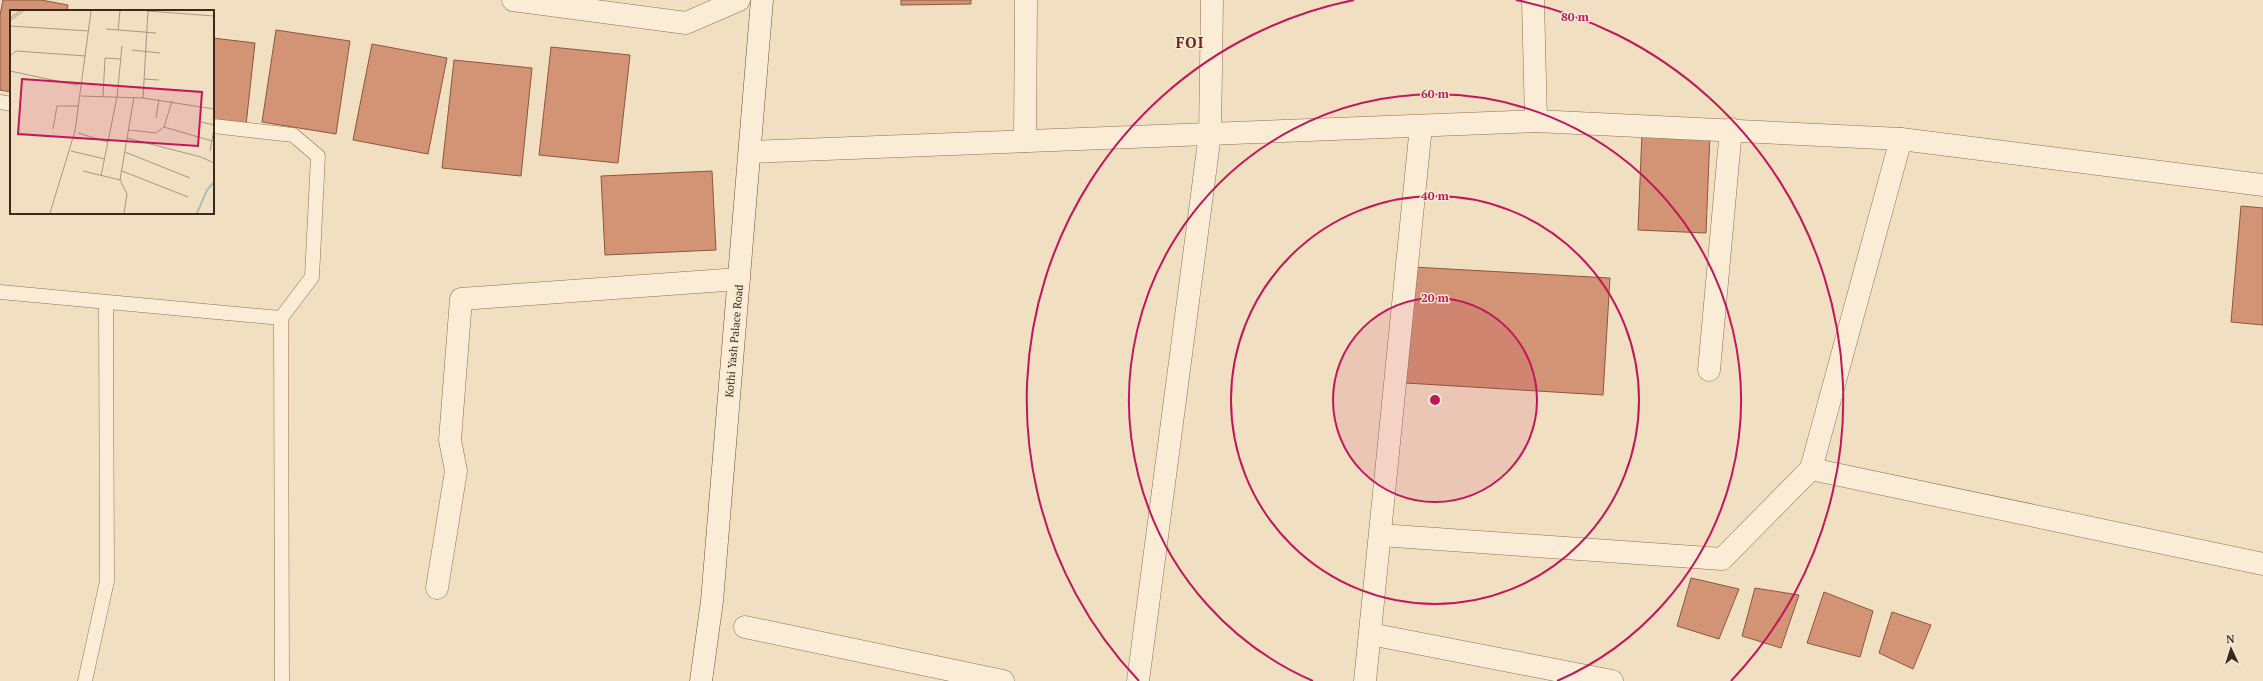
<svg xmlns="http://www.w3.org/2000/svg" width="2263" height="681" viewBox="0 0 2263 681" font-family="'PT Serif',serif">
	<style>
		.building { fill: #d29475; stroke: #8d563c }
		.lines { fill: none; stroke-linecap: round; stroke-linejoin: round }
		.lane-casing { stroke: #8c6f57; stroke-width: 15 }
		.street-casing { stroke: #8c6f57; stroke-width: 23 }
		.secondary-casing { stroke: #6e503b; stroke-width: 23 }
		.lane { stroke: #fbedd5; stroke-width: 14 }
		.street { stroke: #fbedd5; stroke-width: 22 }
		.secondary { stroke: #fbedd5; stroke-width: 22 }
		.ring { fill: none; stroke: #c2185b; stroke-width: 2 }
		.labels { text-anchor: middle; dominant-baseline: central; stroke-width: 3; stroke-linejoin: round; paint-order: stroke }
		.street-label { font-size: 11px; fill: #3b291d; stroke: #f8ead2 }
		.district-label { font-size: 15px; font-weight: bold; letter-spacing: 1px; fill: #6a2419; stroke: #f8ead2 }
		.inset-river { fill: none; stroke: #a4c3b8; stroke-width: 2 }
		.inset-road { fill: none; stroke: #a89680; stroke-width: 1 }
		.view { fill: #c2185b; fill-opacity: 0.15; stroke: #c2185b; stroke-width: 2 }
		.inset-edge { fill: none; stroke: #3b291d; stroke-width: 2 }
		.centre { fill: #c2185b; stroke: #f8ead2; stroke-width: 2 }
		.ring-label { font-size: 12px; text-anchor: middle; font-weight: bold; fill: #c2185b; stroke: #f8ead2; stroke-width: 3; stroke-linejoin: round; paint-order: stroke }
	</style>
	<rect width="100%" height="100%" fill="#f1dfc2"/>
	<g class="building">
		<path d="M3 0H41L68 5 67 11H11V92L0 90V15Z"/>
		<path d="M901 0H971V4L901 5Z"/>
		<path d="M276 30 350 41 336 134 262 122Z"/>
		<path d="M213 38 255 43 246 125 213 121Z"/>
		<path d="M372 44 447 58 428 154 353 140Z"/>
		<path d="M551 47 630 55 618 163 539 155Z"/>
		<path d="M454 60 532 68 521 176 442 168Z"/>
		<path d="M1642 132 1710 134 1706 233 1638 230Z"/>
		<path d="M712 171 716 250 605 255 601 176Z"/>
		<path d="M2241 206 2263 208V325L2231 322Z"/>
		<path d="M1413 267 1610 278 1603 395 1406 383Z"/>
		<path d="M1691 578 1739 589 1719 639 1677 626Z"/>
		<path d="M1755 588 1799 595 1781 648 1742 636Z"/>
		<path d="M1824 592 1873 611 1860 657 1807 643Z"/>
		<path d="M1892 612 1931 625 1913 669 1879 653Z"/>
	</g>
	<g class="lines">
		<defs>
			<g id="lane">
				<path d="M0 102 11 104"/>
				<path d="M213 126 293 135 318 156 312 277 281 318 282 681"/>
				<path d="M0 292 281 318"/>
				<path d="M85 681 107 581 106 302"/>
			</g>
			<g id="street">
				<path d="M513 0 686 23 739 0"/>
				<path d="M1533 0 1536 121"/>
				<path d="M1025 141 1026 0"/>
				<path d="M750 152 1536 121 1901 139 2263 185"/>
				<path d="M1709 370 1731 129"/>
				<path d="M1811 469 2263 564"/>
				<path d="M1380 535 1722 559 1811 469 1901 139"/>
				<path d="M437 588 456 471 450 440 461 299 739 279"/>
				<path d="M745 627 1003 681"/>
				<path d="M1370 634 1612 681"/>
				<path d="M1138 681 1210 134 1212 0"/>
				<path d="M1365 681 1421 126"/>
			</g>
			<path id="secondary" d="M701 681 712 601 762 0"/>
		</defs>
		<use href="#lane" class="lane-casing"/>
		<use href="#street" class="street-casing"/>
		<use href="#secondary" class="secondary-casing"/>
		<use href="#lane" class="lane"/>
		<use href="#street" class="street"/>
		<use href="#secondary" class="secondary"/>
	</g>
	<circle cx="1435" cy="400" r="102" fill="#c2185b" fill-opacity=".12"/>
	<g class="ring">
		<circle cx="1435" cy="400" r="102"/>
		<circle cx="1435" cy="400" r="204"/>
		<path d="M1313 681A306 306 0 1 1 1557 681"/>
		<path d="M1139 681A408 408 0 0 1 1354 0M1516 0A408 408 0 0 1 1731 681"/>
	</g>
	<g class="labels">
		<g class="street-label">
			<text transform="translate(734 341) rotate(-85)">Kothi Yash Palace Road</text>
		</g>
		<g class="district-label">
			<text x="1190" y="42">FOI</text>
		</g>
	</g>
	<g transform="translate(10 10)">
		<rect width="204" height="204" fill="#f1dfc2"/>
		<path class="inset-river" d="M187 203 197 180 204 172"/>
		<path class="inset-road" d="M137 1 204 6M0 8 10 1M0 11 13 1M0 16 79 21M96 19 146 23M108 20 110 1M122 40 150 43M0 46 6 41 76 46M0 61 66 75 72 73M134 69 149 70M71 86 133 88 204 99M93 86 95 48 111 49M133 88 138 1M146 108 149 89M191 112 204 115M154 117 202 131M43 119 47 96H69M119 120 146 123 154 117 162 91M68 123 98 132M117 128 191 147 204 153M61 141 95 149M200 141 204 119M115 142 180 168M73 161 110 170M112 161 178 187M91 166 107 87 112 36M40 203 65 121 81 1M114 203 117 184 110 170 124 87"/>
		<path class="view" d="M12 69 192 82 188 136 8 124Z"/>
		<rect width="204" height="204" class="inset-edge"/>
	</g>
	<circle cx="1435" cy="400" r="6" class="centre"/>
	<g class="ring-label">
		<text x="1575" y="21">80 m</text>
		<text x="1435" y="98">60 m</text>
		<text x="1435" y="200">40 m</text>
		<text x="1435" y="302">20 m</text>
	</g>
	<g transform="translate(2231 649) rotate(356)" stroke="#f8ead2" stroke-width="3" paint-order="stroke">
	<path d="M0-3L7 15L0 10L-7 15Z" fill="#3b291d"/>
	<text y="-6" font-size="11" font-weight="bold" text-anchor="middle" fill="#3b291d">N</text>
	</g>
</svg>
